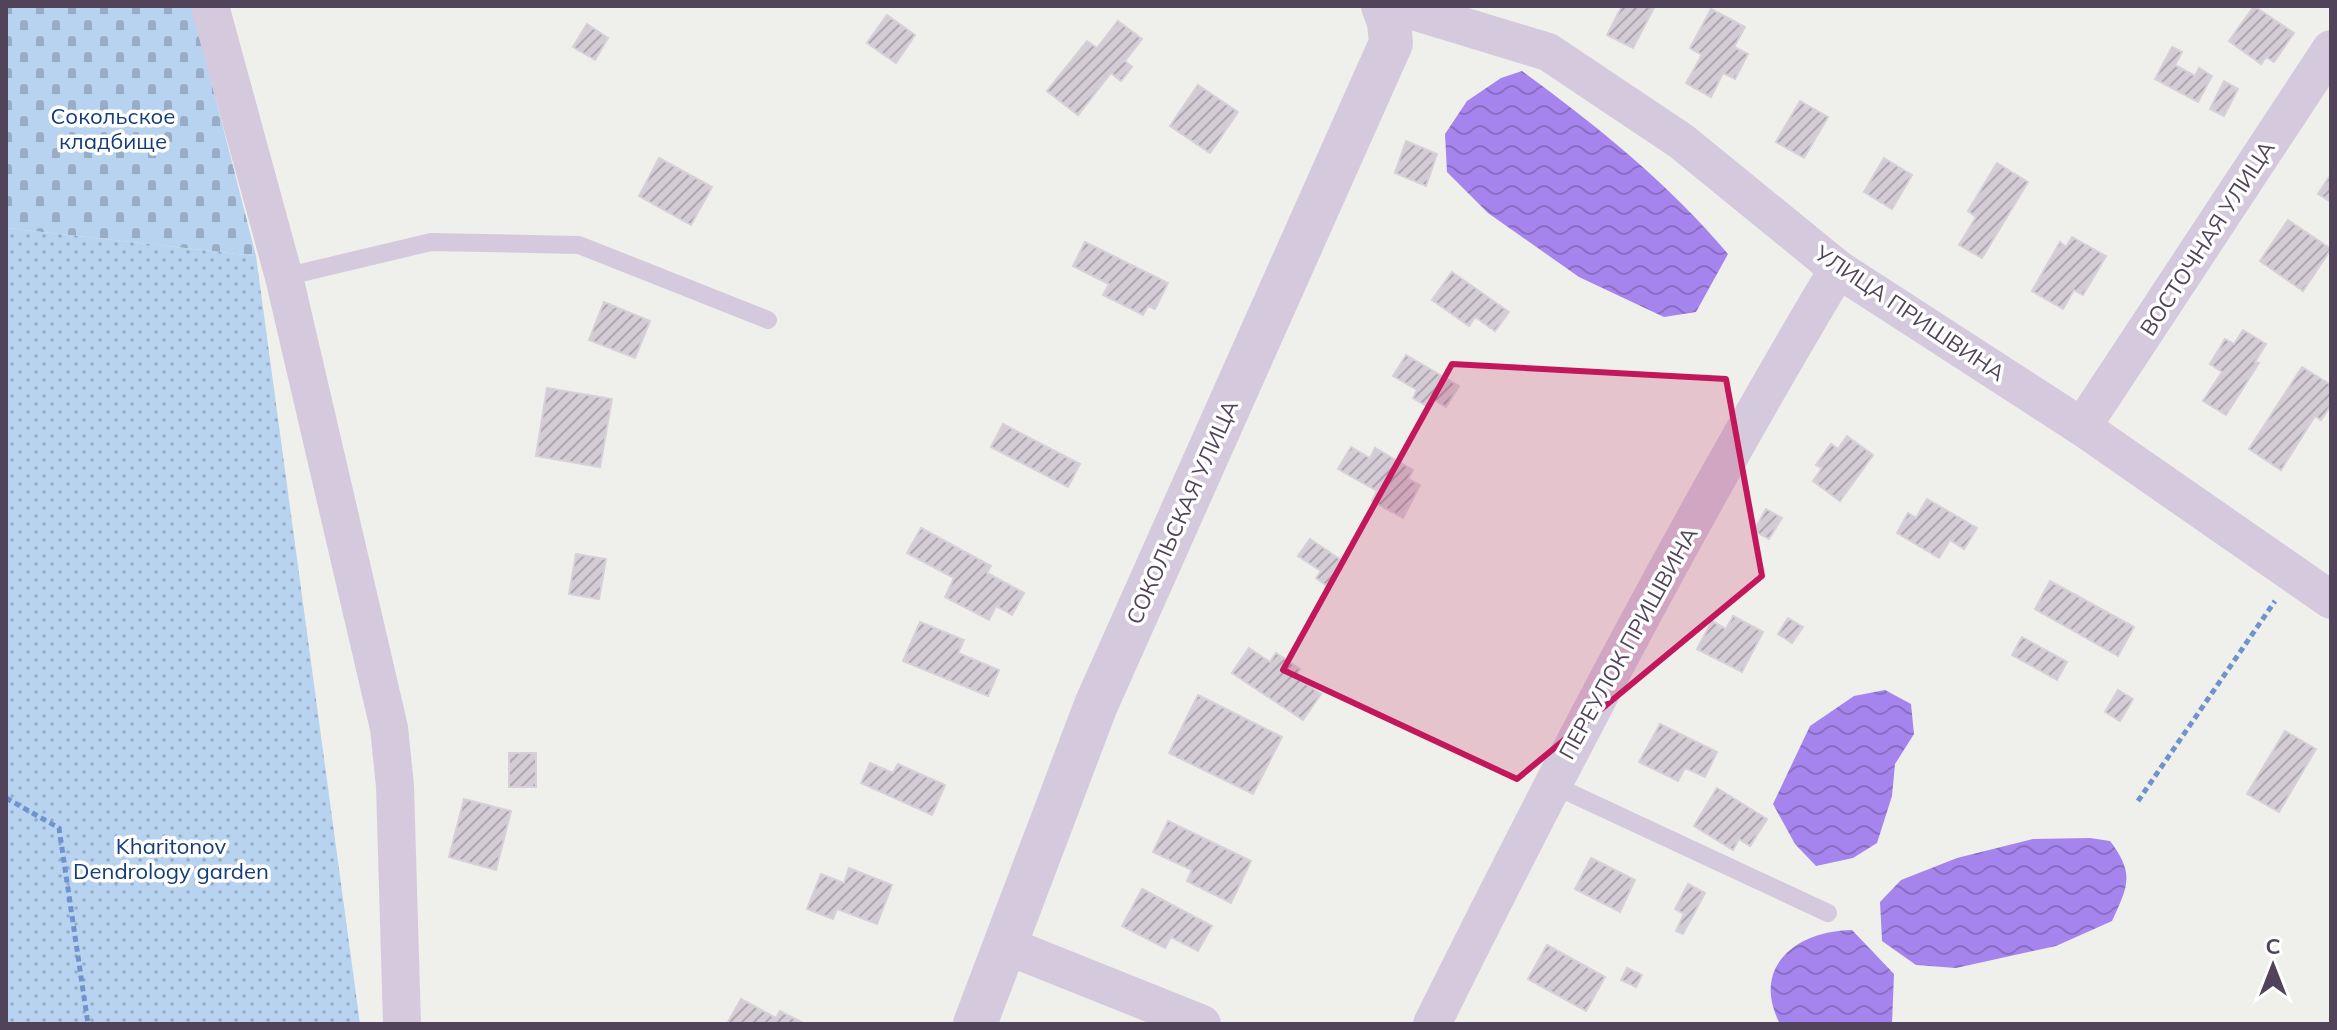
<svg xmlns="http://www.w3.org/2000/svg" width="2337" height="1030" viewBox="0 0 2337 1030" font-family="Mulish,sans-serif">
	<style>
		.cemetery { fill: url(#cemetery-stones) }
		.park { fill: url(#park-dots) }
		.water { fill: url(#water-waves) }
		.building { fill: url(#building-hatch); stroke: #d7d0d8; stroke-width: 2 }
		.lines { fill: none; stroke-linecap: round; stroke-linejoin: round }
		.path { stroke: #7093cd; stroke-width: 5; stroke-dasharray: 6 4; stroke-linecap: butt }
		.service { stroke: #d5cadd; stroke-width: 18 }
		.minor { stroke: #d5cadd; stroke-width: 38 }
		.tertiary { stroke: #d5cadd; stroke-width: 44 }
		.marked { fill: #c2185b; fill-opacity: 0.2; stroke: #c2185b; stroke-width: 6; stroke-linejoin: round }
		.labels { text-anchor: middle; dominant-baseline: central; stroke-width: 7; stroke-linejoin: round; paint-order: stroke }
		.park-label { font-size: 22px; fill: #153c7b; stroke: #fff }
		.street-label { font-size: 22px; fill: #51445a; stroke: #fff }
	</style>
	<defs>
		<pattern id="cemetery-stones" width="16" height="16" patternUnits="userSpaceOnUse" patternTransform="scale(2)"><rect width="16" height="16" fill="#b8d3ef"/><path d="M2 7V4a2 2 0 0 1 4 0v3zM10 15v-3a2 2 0 0 1 4 0v3z" fill="#98adc5"/></pattern>
		<pattern id="park-dots" width="8" height="8" patternUnits="userSpaceOnUse" patternTransform="scale(2)"><rect width="8" height="8" fill="#b8d3ef"/><path d="M2 2h.1M6 6h.1" fill="none" stroke="#98adc5" stroke-width="1.8" stroke-linecap="round"/></pattern>
		<pattern id="water-waves" width="16" height="10" patternUnits="userSpaceOnUse" patternTransform="scale(2)"><rect width="16" height="10" fill="#a684ed"/><path d="M0 5q4-4 8 0t8 0" fill="none" stroke="#8a6ec3"/></pattern>
		<pattern id="building-hatch" width="6" height="6" patternUnits="userSpaceOnUse" patternTransform="scale(2)"><rect width="6" height="6" fill="#d3ccd4"/><path d="M-1 1l2-2M0 6l6-6M5 7l2-2" fill="none" stroke="#aea7af"/></pattern>
	</defs>
	<rect width="100%" height="100%" fill="#efefec"/>
	<path class="cemetery" d="M6 6H192L256 256 6 228Z"/>
	<path class="park" d="M6 228 256 256 360 1024H6Z"/>
	<g class="water">
		<path d="M1522 71C1597 126 1668 183 1728 254L1696 312 1664 317 1579 277 1488 213 1447 172 1445 134 1467 101 1501 78Z"/>
		<path d="M1885 690 1911 704 1914 734 1895 764 1892 796 1877 843 1853 858 1816 866 1795 844 1773 804 1810 726 1854 696Z"/>
		<path d="M2090 838 2110 841C2135 874 2128 886 2112 921L2056 946 1956 968 1916 965 1882 941 1880 902 1901 880 1957 858 2033 839Z"/>
		<path d="M1852 930 1894 974 1892 1024H1780C1750 966 1797 931 1852 930Z"/>
	</g>
	<g class="building">
		<path d="M1622 6H1655L1633 48 1607 35Z"/>
		<path d="M2254 6 2294 33 2274 62 2266 57 2261 64 2229 41Z"/>
		<path d="M1711 9 1745 27 1734 47 1748 54 1735 79 1723 73 1711 97 1686 83 1702 55 1690 48Z"/>
		<path d="M887 15 915 35 896 63 867 43Z"/>
		<path d="M1118 21 1142 39 1125 61 1132 67 1121 81 1111 73 1078 115 1047 91 1087 41 1097 48Z"/>
		<path d="M587 24 608 38 595 60 573 47Z"/>
		<path d="M2172 47 2182 52 2175 65 2195 76 2199 68 2212 76 2198 102 2155 79Z"/>
		<path d="M2224 81 2238 89 2224 116 2210 109Z"/>
		<path d="M1198 85 1238 112 1210 153 1170 126Z"/>
		<path d="M1800 101 1828 117 1804 158 1776 142Z"/>
		<path d="M1406 141 1437 154 1426 186 1395 173Z"/>
		<path d="M659 158 712 187 691 225 639 196Z"/>
		<path d="M1884 158 1912 175 1892 209 1864 192Z"/>
		<path d="M1997 163 2028 182 1982 258 1959 245 1976 217 1968 211Z"/>
		<path d="M2331 174V202L2318 194Z"/>
		<path d="M2288 220 2331 249 2303 291 2260 261Z"/>
		<path d="M2072 237 2106 256 2083 295 2074 290 2063 309 2032 291 2060 242 2066 247Z"/>
		<path d="M1085 242 1168 283 1155 309 1148 306 1143 315 1103 295 1109 284 1073 266Z"/>
		<path d="M1452 272 1509 312 1495 331 1475 317 1469 326 1432 300Z"/>
		<path d="M604 302 650 321 635 358 589 340Z"/>
		<path d="M2243 330 2266 344 2255 362 2259 363 2226 415 2203 401 2222 372 2210 364 2225 339 2234 344Z"/>
		<path d="M1406 355 1459 386 1446 407 1433 399 1428 407 1413 398 1417 390 1393 376Z"/>
		<path d="M2302 367 2331 385V405L2321 420 2315 416 2281 470 2249 449Z"/>
		<path d="M547 388 612 399 600 467 536 456Z"/>
		<path d="M1003 424 1080 464 1068 487 991 447Z"/>
		<path d="M1847 436 1873 455 1840 501 1813 481 1822 468 1816 465 1831 444 1838 449Z"/>
		<path d="M1351 447 1370 458 1375 448 1413 470 1408 479 1420 485 1403 518 1372 501 1377 491 1338 469Z"/>
		<path d="M1927 499 1977 528 1964 549 1950 540 1939 558 1897 533 1908 513 1916 518Z"/>
		<path d="M1766 509 1782 518 1769 539 1754 531Z"/>
		<path d="M921 528 991 566 987 573 1024 593 1012 615 996 606 989 620 945 597 954 578 907 553Z"/>
		<path d="M1310 539 1344 562 1327 586 1316 578 1321 571 1298 556Z"/>
		<path d="M576 554 606 559 599 599 569 594Z"/>
		<path d="M2050 581 2134 627 2118 656 2035 609Z"/>
		<path d="M1733 616 1763 632 1742 672 1697 649 1712 621 1726 629Z"/>
		<path d="M1788 618 1803 627 1792 643 1778 634Z"/>
		<path d="M920 622 964 640 958 653 999 670 988 696 903 661Z"/>
		<path d="M2022 637 2067 662 2057 680 2012 655Z"/>
		<path d="M1249 648 1270 662 1276 653 1300 669 1295 677 1321 694 1303 720 1232 673Z"/>
		<path d="M2118 690 2133 699 2120 721 2105 712Z"/>
		<path d="M1198 695 1282 737 1253 794 1169 753Z"/>
		<path d="M1660 724 1717 752 1705 777 1685 768 1678 781 1639 762Z"/>
		<path d="M2285 731 2316 749 2279 812 2247 794Z"/>
		<rect x="509" y="753" width="27" height="34"/>
		<path d="M870 763 893 773 898 764 945 785 932 815 861 783Z"/>
		<path d="M1717 788 1767 819 1750 846 1739 839 1733 850 1694 826Z"/>
		<path d="M464 799 511 811 496 870 449 857Z"/>
		<path d="M1168 821 1251 861 1231 903 1187 881 1192 870 1153 852Z"/>
		<path d="M1591 858 1635 880 1620 912 1575 889Z"/>
		<path d="M849 868 892 885 877 924 837 909 833 919 807 909 821 874 844 883Z"/>
		<path d="M1688 884 1705 893 1683 934 1676 931 1684 914 1675 909Z"/>
		<path d="M1142 889 1212 926 1198 951 1171 937 1165 948 1122 926Z"/>
		<path d="M1547 945 1605 977 1586 1011 1528 979Z"/>
		<path d="M1627 968 1642 975 1636 987 1621 980Z"/>
		<path d="M741 999 776 1018 780 1011 805 1024H727Z"/>
	</g>
	<g class="lines">
		<g class="path">
			<path d="M6 798 59 828 88 1024"/>
			<path d="M2138 801 2275 601"/>
		</g>
		<g class="service">
			<path d="M284 277 431 242 579 245 768 320"/>
			<path d="M1551 784 1828 913"/>
		</g>
		<g class="minor">
			<path d="M210 6 284 277 389 728 395 786 402 1024"/>
			<path d="M1397 6 1548 52 1681 141 1838 269 2082 427 2331 600"/>
			<path d="M2082 427 2331 49"/>
			<path d="M1005 945 1202 1024"/>
			<path d="M1432 1024C1559 768 1691 515 1838 269"/>
		</g>
		<path class="tertiary" d="M975 1024 1096 705 1391 43 1389 22 1383 6"/>
	</g>
	<path class="marked" d="M1452 364 1726 379 1762 576 1517 779 1283 670Z"/>
	<g class="labels">
		<g class="park-label">
			<text x="113" y="116">Сокольское<tspan x="113" dy="25">кладбище</tspan></text>
			<text x="171" y="846">Kharitonov<tspan x="171" dy="25">Dendrology garden</tspan></text>
		</g>
		<g class="street-label">
			<text transform="translate(2207 238) rotate(-57)">ВОСТОЧНАЯ УЛИЦА</text>
			<text transform="translate(1910 313) rotate(34)">УЛИЦА ПРИШВИНА</text>
			<text transform="translate(1182 512) rotate(-66)">СОКОЛЬСКАЯ УЛИЦА</text>
			<text transform="translate(1628 643) rotate(-61)">ПЕРЕУЛОК ПРИШВИНА</text>
		</g>
	</g>
	<rect width="2337" height="1030" fill="none" stroke="#51445a" stroke-width="16"/>
	<g transform="translate(2273 966)" stroke="#ffffff" stroke-width="6" paint-order="stroke">
	<path d="M0-6L14 30L0 20L-14 30Z" fill="#51445a"/>
	<text y="-12" font-size="22" font-weight="bold" text-anchor="middle" fill="#51445a">С</text>
	</g>
</svg>
